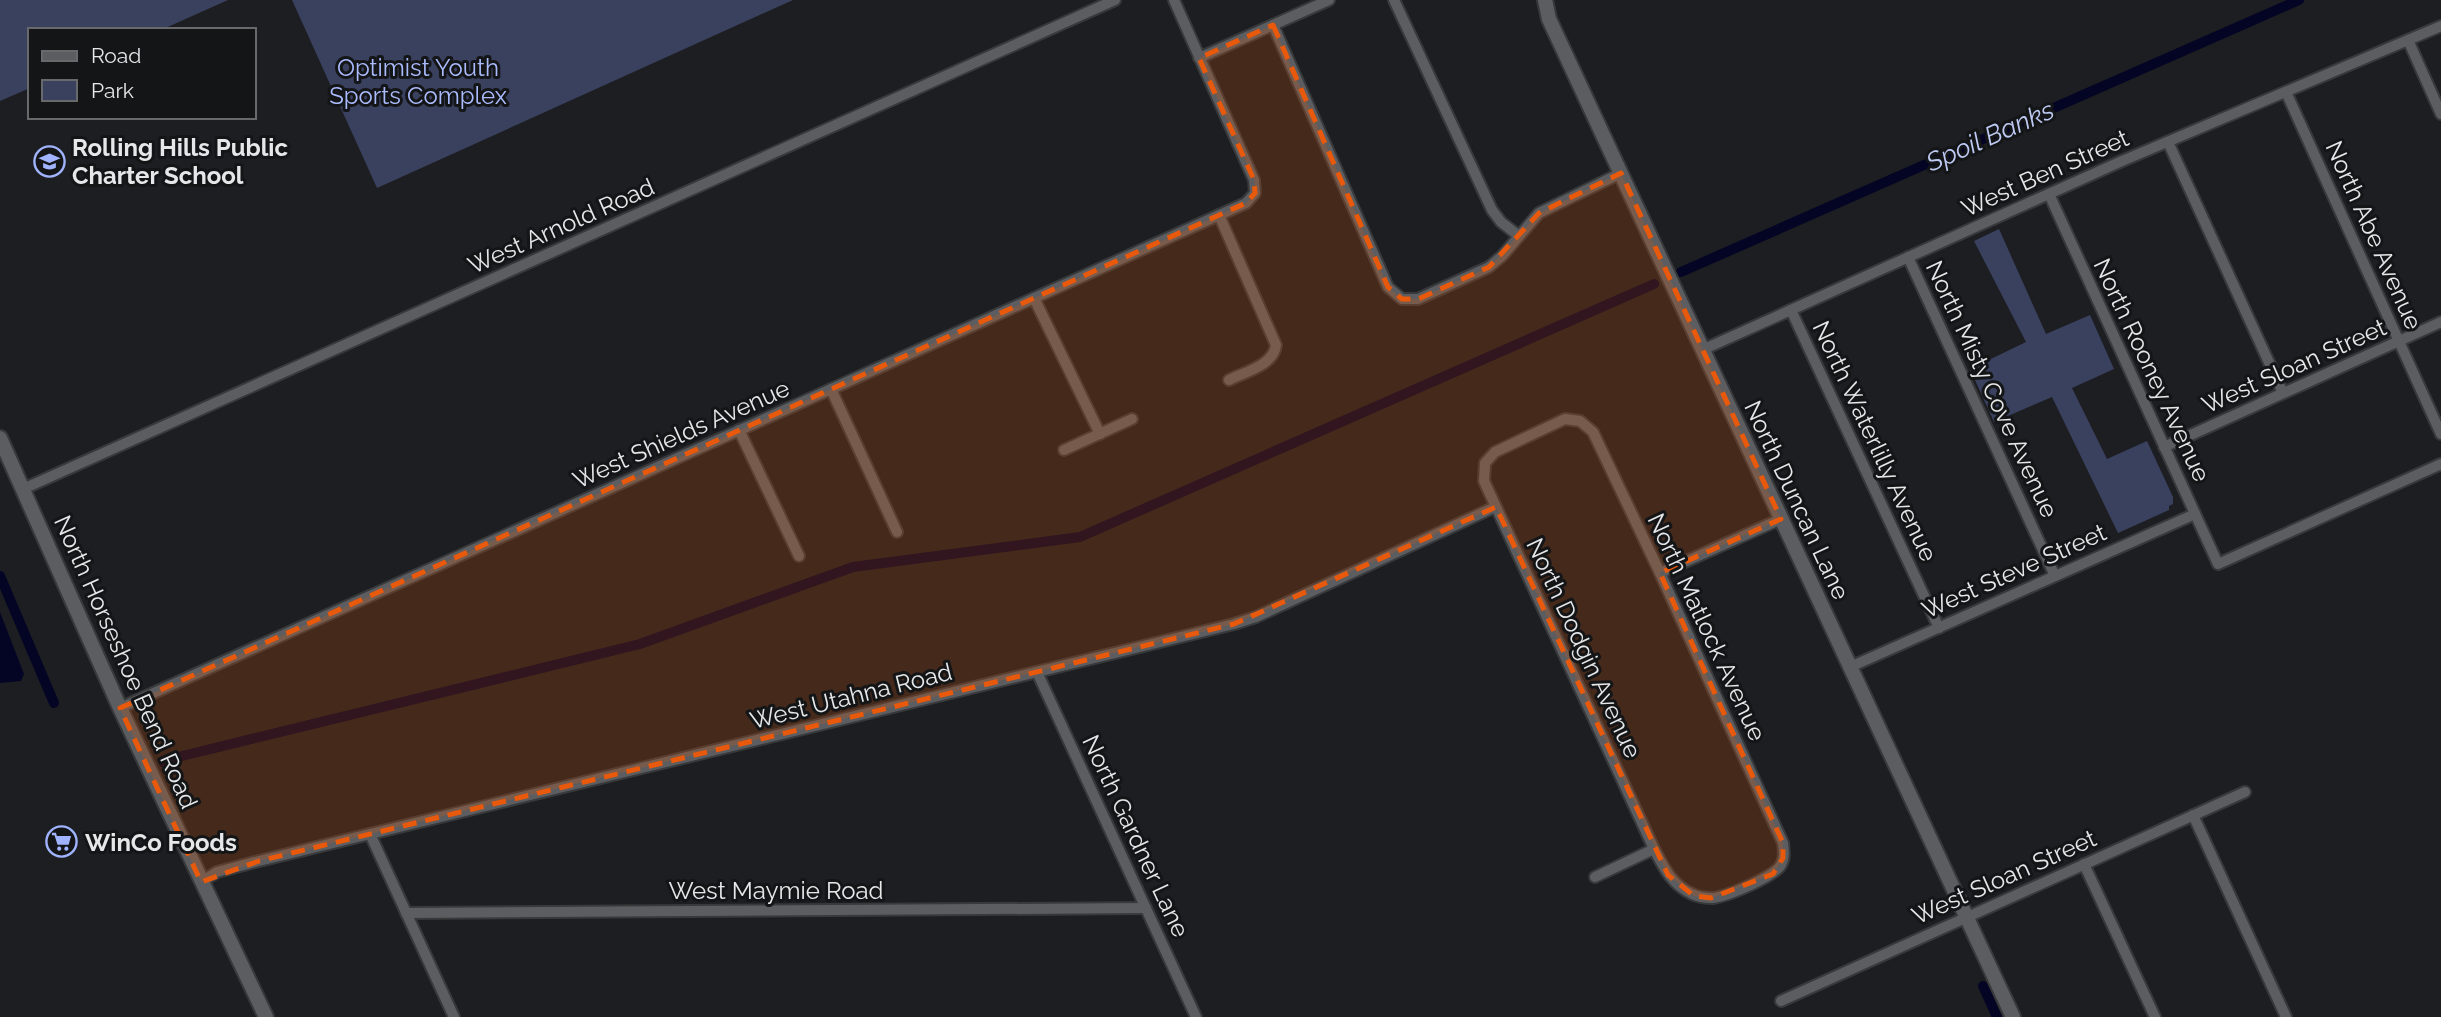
<svg xmlns="http://www.w3.org/2000/svg" width="2441" height="1017" viewBox="0 0 2441 1017" font-family="Raleway,sans-serif">
	<style>
		.green { fill: #3a415f }
		.water { fill: #040525 }
		.lines { fill: none; stroke-linecap: round; stroke-linejoin: round }
		.canal { stroke: #040525; stroke-width: 10 }
		.minor-casing { stroke: #38393b; stroke-width: 14 }
		.tertiary-casing { stroke: #38393b; stroke-width: 18 }
		.minor { stroke: #5c5d60; stroke-width: 10 }
		.tertiary { stroke: #5c5d60; stroke-width: 14 }
		.marked { fill: #e8590c; fill-opacity: 0.2; stroke: #e8590c; stroke-width: 5; stroke-dasharray: 14 9; stroke-linejoin: round }
		.labels { text-anchor: middle; dominant-baseline: central; stroke-width: 6; stroke-linejoin: round; paint-order: stroke }
		.park-label { font-size: 24px; fill: #aabbfe; stroke: #141517 }
		.poi-label { font-size: 24px; font-weight: bold; fill: #e6e7e9; stroke: #141517; text-anchor: start }
		.street-label { font-size: 24px; fill: #e6e7e9; stroke: #141517 }
		.water-label { font-size: 26px; font-style: italic; fill: #becaf3; stroke: #141517 }
	</style>
	<rect width="100%" height="100%" fill="#1d1e21"/>
	<g class="green">
		<path d="M0 0H228L161 30H30V88L0 101Z"/>
		<path d="M292 0H793L377 188Z"/>
		<path d="M1999 229 2046 334 2090 315 2114 369 2072 388 2107 459 2147 441 2173 497V504L2169 506V510L2118 533 2052 397 1994 422 1970 369 2026 342 1974 241Z"/>
	</g>
	<path class="water" d="M0 612 24 674 21 681 0 683Z"/>
	<g class="lines">
		<g class="canal">
			<path d="M1681 272 2299 0"/>
			<path d="M0 576 54 703"/>
			<path d="M164 763 174 758 640 644 853 567 1080 537 1654 284"/>
			<path d="M1983 986 1997 1017"/>
		</g>
		<defs>
			<g id="minor">
				<path d="M1394 0 1492 210 1501 222 1519 236"/>
				<path d="M1273 25 1388 287 1402 299H1418L1489 267 1502 256 1539 213 1621 173"/>
				<path d="M2408 40 2441 114"/>
				<path d="M1199 58 1329 0"/>
				<path d="M2286 92 2441 434"/>
				<path d="M2168 142 2283 393"/>
				<path d="M2049 194 2218 564 2441 464"/>
				<path d="M1219 215 1276 345C1274 365 1245 372 1229 380"/>
				<path d="M1908 257 2055 576"/>
				<path d="M1034 298 1100 434"/>
				<path d="M1791 310 1939 628"/>
				<path d="M1702 350 2122 161 2441 26"/>
				<path d="M831 389 897 532"/>
				<path d="M1565 419 1580 421 1593 432 1660 573 1783 843C1784 851 1785 858 1781 865 1774 877 1728 896 1713 898 1707 898 1698 897 1692 894 1672 885 1664 868 1654 849L1484 481 1485 463 1495 452Z"/>
				<path d="M739 430 799 556"/>
				<path d="M2164 447 2441 322"/>
				<path d="M1064 450 1132 419"/>
				<path d="M23 489 1115 0"/>
				<path d="M1660 573 1781 519"/>
				<path d="M1850 667 2195 514"/>
				<path d="M1037 672 1196 1017"/>
				<path d="M120 708 1246 203 1255 193 1254 180 1174 0"/>
				<path d="M2193 815 2286 1017"/>
				<path d="M370 834 454 1017"/>
				<path d="M2084 864 2155 1017"/>
				<path d="M1595 877 1654 849"/>
				<path d="M201 882 217 872 259 861 1234 624 1256 617 1495 507"/>
				<path d="M406 913 1146 908"/>
				<path d="M1781 1001 2245 792"/>
			</g>
			<g id="tertiary">
				<path d="M1545 0 1549 19 2013 1017"/>
				<path d="M0 438 120 708 266 1017"/>
			</g>
		</defs>
		<use href="#minor" class="minor-casing"/>
		<use href="#tertiary" class="tertiary-casing"/>
		<use href="#minor" class="minor"/>
		<use href="#tertiary" class="tertiary"/>
	</g>
	<path class="marked" d="M1273 25 1388 287 1402 299H1418L1489 267 1539 213 1621 173 1781 519 1660 573 1783 843V858L1773 874 1711 898 1694 896 1668 875 1496 507 1234 624 259 861 201 882 120 708 1246 203 1255 193 1254 180 1199 58Z"/>
	<defs>
		<symbol id="school-ring" viewBox="-11 -11 22 22"><circle r="9.5" fill="#141517" stroke="#a0b3fd" stroke-width="1.5"/><path d="M0-5L7-2L0 1L-7-2ZM-4 1L0 2.5L4 1V4Q0 6-4 4Z" fill="#a0b3fd"/></symbol>
		<symbol id="supermarket-ring" viewBox="-11 -11 22 22"><circle r="9.5" fill="#141517" stroke="#a0b3fd" stroke-width="1.5"/><path d="M-6-5.5h2.5l.6 2H6L4.5 2H-2.5L-4.4-4H-6ZM-1.5 3.2a1.3 1.3 0 1 0 .1 0ZM3 3.2a1.3 1.3 0 1 0 .1 0Z" fill="#a0b3fd"/></symbol>
	</defs>
	<g fill-rule="evenodd">
		<use href="#school-ring" x="32" y="144" width="35" height="35"/>
		<use href="#supermarket-ring" x="44" y="824" width="35" height="35"/>
	</g>
	<g class="labels">
		<g class="park-label">
			<text x="418" y="67">Optimist Youth<tspan x="418" dy="28">Sports Complex</tspan></text>
		</g>
		<g class="poi-label">
			<text x="72" y="147">Rolling Hills Public<tspan x="72" dy="28">Charter School</tspan></text>
			<text x="85" y="842">WinCo Foods</text>
		</g>
		<g class="street-label">
			<text transform="translate(2045 173) rotate(-24)">West Ben Street</text>
			<text transform="translate(561 226) rotate(-24)">West Arnold Road</text>
			<text transform="translate(2374 235) rotate(66)">North Abe Avenue</text>
			<text transform="translate(2294 366) rotate(-24)">West Sloan Street</text>
			<text transform="translate(2152 370) rotate(65)">North Rooney Avenue</text>
			<text transform="translate(1992 389) rotate(65)">North Misty Cove Avenue</text>
			<text transform="translate(681 434) rotate(-24)">West Shields Avenue</text>
			<text transform="translate(1875 441) rotate(65)">North Waterlilly Avenue</text>
			<text transform="translate(1797 500) rotate(65)">North Duncan Lane</text>
			<text transform="translate(2014 571) rotate(-24)">West Steve Street</text>
			<text transform="translate(1707 627) rotate(65)">North Matlock Avenue</text>
			<text transform="translate(1584 648) rotate(65)">North Dodgin Avenue</text>
			<text transform="translate(126 662) rotate(66)">North Horseshoe Bend Road</text>
			<text transform="translate(851 696) rotate(-14)">West Utahna Road</text>
			<text transform="translate(1136 836) rotate(65)">North Gardner Lane</text>
			<text transform="translate(2004 877) rotate(-24)">West Sloan Street</text>
			<text x="776" y="890">West Maymie Road</text>
		</g>
		<g class="water-label">
			<text transform="translate(1990 136) rotate(-24)">Spoil Banks</text>
		</g>
	</g>
	<rect x="28" y="28" width="228" height="91" fill="#141517" stroke="#68696b" stroke-width="2"/>
	<rect x="42" y="51" width="35" height="10" fill="#5c5d60" stroke="#68696b" stroke-width="2"/>
	<text x="91" y="63" font-size="21" fill="#e6e7e9">Road</text>
	<rect x="42" y="80" width="35" height="21" fill="#3a415f" stroke="#68696b" stroke-width="2"/>
	<text x="91" y="98" font-size="21" fill="#e6e7e9">Park</text>
</svg>
